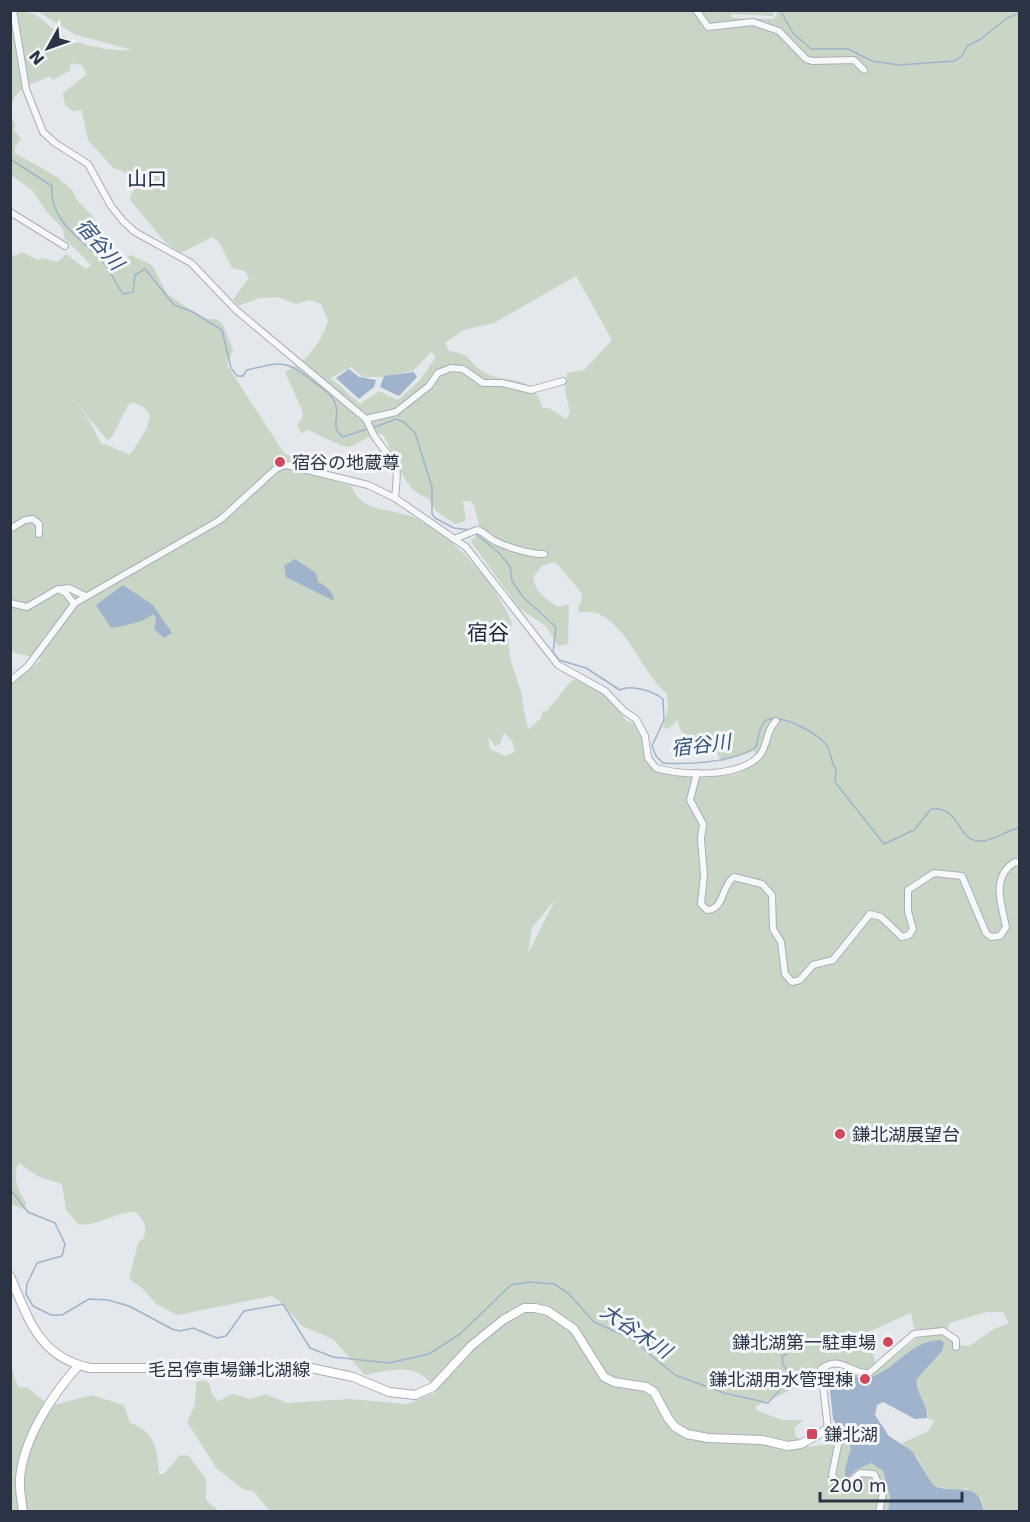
<svg xmlns="http://www.w3.org/2000/svg" width="1030" height="1522" viewBox="0 0 1030 1522" font-family="'DejaVu Sans','Noto Sans JP',sans-serif">
	<style>
		.green { fill: #c9d6c5; fill-rule: evenodd }
		.water { fill: #9fb4cc }
		.lines { fill: none; stroke-linecap: round; stroke-linejoin: round }
		.stream { stroke: #9fb4cc; stroke-width: 1.5 }
		.street-casing { stroke: #a9aeb7; stroke-width: 8 }
		.secondary-casing { stroke: #a9aeb7; stroke-width: 10 }
		.street { stroke: #f7f8fa; stroke-width: 6 }
		.secondary { stroke: #fff; stroke-width: 8 }
		.poi-dot { fill: #d1495b; stroke: #f4f6f9; stroke-width: 2 }
		.labels { text-anchor: middle; dominant-baseline: central; stroke-width: 6; stroke-linejoin: round; paint-order: stroke }
		.poi-label { font-size: 18px; fill: #2b3445; stroke: #f4f6f9; text-anchor: start }
		.street-label { font-size: 18px; fill: #2b3445; stroke: #f4f6f9 }
		.neighbourhood-label { font-size: 20px; fill: #1d2536; stroke: #f4f6f9 }
		.water-label { font-size: 20px; font-style: italic; fill: #34527a; stroke: #f4f6f9 }
		.quarter-label { font-size: 21px; fill: #1d2536; stroke: #f4f6f9 }
	</style>
	<rect width="100%" height="100%" fill="#e4e7ec"/>
	<g class="green">
		<path d="M778 10 1019 11V1511H984L982 1500 966 1488 954 1491 933 1485 918 1459 902 1443 927 1432 935 1421 927 1418 928 1413 918 1390 917 1379 933 1361 941 1340H936L910 1352 875 1377 867 1371 845 1364 827 1367 817 1378 756 1406V1410L782 1420H804L795 1427V1435L809 1447 848 1440 851 1448 845 1469 849 1478 856 1470 871 1463 883 1471 890 1497 888 1511H270L253 1491 243 1489 216 1468 187 1422 195 1405 196 1382 204 1380 209 1383 212 1394 218 1401 233 1394 250 1399 265 1394 287 1403 350 1399 407 1404 437 1392C419 1361 395 1369 365 1375L333 1339 302 1326 282 1303 272 1296 177 1315 156 1304 141 1287 129 1279 138 1243 144 1238C147 1225 144 1221 136 1212 115 1211 98 1227 78 1224L66 1210 62 1184 39 1177 19 1163C11 1175 19 1192 26 1203L23 1209 11 1204V685L42 659 11 652V253L15 256 22 252 38 260 42 258 58 262 66 254 86 269 91 265 64 238 63 229 47 212 32 190 11 175V118L15 123 14 130 21 139 15 147V153L57 177 73 191 76 199 93 217 98 228 93 241 105 247 109 261 121 262 131 255 152 265 168 295 203 318 218 320 223 325 233 350 227 365 284 453 305 465 316 476 351 486C354 490 355 494 358 497 370 512 397 510 413 517 452 534 498 585 512 624 503 650 514 668 521 692 524 705 523 716 529 729L541 718 543 711H547L571 681 576 680 602 692 627 721 637 725 642 734 646 761 658 772 703 778 737 774 761 759 754 751 721 762 716 749 711 745 699 746 681 731 677 720 668 729 663 727 668 708 667 694C640 670 632 633 601 615 594 610 585 614 578 611 578 605 582 601 582 597 583 590 563 574 559 565L553 562 542 566 533 577C536 594 545 598 558 607L569 604 568 644 558 646 546 626 520 609 471 542 480 530 474 505 470 501H463L466 521 455 524 436 511 428 498C403 492 395 454 383 435L377 433 350 447 340 445 308 430 302 433 297 426 303 416 302 410 285 372C308 360 320 345 328 321L321 304 310 300 296 304 278 297 260 298 238 306 233 299 249 278 245 271 232 268 219 242 212 237 181 253 165 242 130 200 132 192 139 186 123 171 113 168 88 140 82 110 73 111 65 105 63 93 86 75 83 66 74 63 70 65 71 70 53 80 49 76C33 85 13 87 11 109V11C40 11 37 18 60 34 77 45 113 52 133 50L76 35 37 11H774L773 16 730 14 733 18 774 19ZM576 276 612 340 584 370 567 373 565 390 570 413 566 419 549 408H543C528 369 510 387 484 372 466 361 475 355 449 351L445 343 464 330 494 323ZM431 352 436 357 420 380 398 400 379 391 360 404 331 378 351 367 363 377H381L413 371ZM69 393 107 440 112 437 128 405 133 402 145 408 150 415 147 428 130 455 105 444 102 445 88 418ZM504 733 512 741 515 752 505 756 490 749 488 737 495 746 500 744ZM553 902H554L528 953 532 928ZM987 1312H1003L1009 1323 994 1329 969 1346 955 1345 947 1336 949 1323ZM911 1313 916 1339 877 1371 868 1332Z"/>
		<path d="M10 1364 18 1387 28 1388 50 1406 91 1395 124 1405 130 1423C155 1430 158 1452 159 1474H164L180 1455 189 1456 206 1479V1500L219 1511H11Z"/>
	</g>
	<g class="water">
		<path d="M349 369 359 377 376 380 374 387 359 399 336 378Z"/>
		<path d="M414 372 417 377 399 396 380 387 384 376Z"/>
		<path d="M295 559 316 573 318 582C324 584 334 592 334 601L286 577 284 566Z"/>
		<path d="M123 585 153 605 172 633 164 638 154 629 156 618 153 614C145 622 124 626 111 628L96 605Z"/>
		<path d="M941 1340 944 1343 942 1351 917 1379C915 1394 929 1404 927 1418L915 1419 883 1402 877 1405 875 1415 889 1436 912 1451 933 1485C956 1497 977 1477 984 1511H888L890 1497 883 1471 871 1463 856 1470 848 1478 845 1476V1469L851 1448 833 1419 828 1372 848 1369 860 1379C891 1378 909 1339 941 1340Z"/>
	</g>
	<g class="lines">
		<g class="stream">
			<path d="M780 10 793 33 811 49H848L872 61 899 65 954 61 962 56 967 46 981 39 1007 18 1020 13"/>
			<path d="M10 159 52 186C49 222 82 238 103 262 112 272 115 284 123 294L133 292 135 275 145 269 174 305 193 312 222 330 231 368 237 376H243L247 370C283 361 286 360 315 383 322 388 332 394 335 403 341 415 329 427 343 437L367 429"/>
			<path d="M372 428 396 419 404 422 415 433 432 487V514L435 518 454 528 471 530"/>
			<path d="M475 533 498 552 510 566 512 581 523 597 556 627 553 652 559 660 586 668 620 690C631 684 653 691 663 699L664 720 652 746 656 756 663 763C689 765 734 762 756 747 758 739 759 726 765 721 777 711 822 734 828 748 832 756 830 761 836 769L835 782 884 844 914 830 931 809C961 806 956 840 979 841 992 842 1006 830 1020 828"/>
			<path d="M10 1189 28 1212 55 1223 65 1244 62 1256 37 1263 27 1284 26 1294 33 1306 51 1315H62L89 1299 108 1300 129 1306 172 1329 180 1331 193 1328 217 1338 226 1336 244 1311 283 1304 310 1348 333 1357 389 1363 429 1354 460 1334 511 1285 529 1282 554 1284 568 1293 594 1322 630 1338 675 1375 724 1393 768 1403 792 1376 783 1365 782 1356 787 1354"/>
		</g>
		<defs>
			<g id="street">
				<path d="M13 10 26 89 43 132 55 143 88 164 111 206 123 221 135 232 191 263 236 310 366 419C370 426 372 434 377 440 398 469 399 460 395 498"/>
				<path d="M696 10 708 27 753 22 779 31 806 59 812 61 854 60 864 70"/>
				<path d="M10 212 65 246"/>
				<path d="M366 419 396 412 429 386 438 373 451 368 463 369 483 383H502L531 390 563 381"/>
				<path d="M10 529 25 520 33 519 39 524V534"/>
				<path d="M454 539 477 530C484 532 487 536 493 540 503 546 533 555 544 554"/>
				<path d="M62 589 69 588 85 596"/>
				<path d="M10 603 27 607 58 589 66 593 74 604"/>
				<path d="M10 681 28 666 75 603 220 520 277 468 287 465 368 485 395 498 466 547 558 665 605 691 624 711 636 719 645 736 648 758 656 768C683 776 740 778 760 755 768 745 766 730 776 721"/>
				<path d="M697 773 690 800 703 824 701 839 704 875 701 904 707 910C725 909 721 886 734 877L762 884 772 895 773 929 781 942 785 974 792 982 800 980 813 965 833 960 870 914 881 917 902 937 909 935 913 929 908 911V890L934 873 962 876 986 933 991 937 1000 936 1006 927C1002 906 990 877 1015 862L1020 863"/>
				<path d="M879 1512 883 1493 874 1474 860 1473 844 1487 839 1485 832 1475 839 1440 828 1429 821 1369C842 1354 851 1375 869 1373L914 1334 943 1331 956 1340V1347"/>
			</g>
			<g id="secondary">
				<path d="M10 1276C29 1320 39 1357 90 1368H311L353 1377 389 1392 415 1395 433 1387 471 1346 503 1320 524 1308H535L548 1311 574 1329 604 1377 614 1382 646 1387 654 1392 668 1418 675 1427 687 1434 708 1438 762 1440 788 1446 801 1444 828 1429"/>
				<path d="M23 1512C22 1501 19 1490 20 1479 23 1439 52 1395 78 1366"/>
			</g>
		</defs>
		<use href="#street" class="street-casing"/>
		<use href="#secondary" class="secondary-casing"/>
		<use href="#street" class="street"/>
		<use href="#secondary" class="secondary"/>
	</g>
	<g class="poi-dot">
		<circle cx="280" cy="462" r="6"/>
		<circle cx="840" cy="1134" r="6"/>
		<circle cx="888" cy="1342" r="6"/>
		<circle cx="865" cy="1379" r="6"/>
		<rect x="806" y="1428" width="12" height="12" rx="3"/>
	</g>
	<g class="labels">
		<g class="poi-label">
			<text x="292" y="462">宿谷の地蔵尊</text>
			<text x="852" y="1134">鎌北湖展望台</text>
			<text x="876" y="1342" text-anchor="end">鎌北湖第一駐車場</text>
			<text x="853" y="1379" text-anchor="end">鎌北湖用水管理棟</text>
			<text x="824" y="1434">鎌北湖</text>
		</g>
		<g class="street-label">
			<text x="229" y="1369">毛呂停車場鎌北湖線</text>
		</g>
		<g class="neighbourhood-label">
			<text x="147" y="179">山口</text>
		</g>
		<g class="water-label">
			<text transform="translate(100 244) rotate(49)">宿谷川</text>
			<text transform="translate(701 745) rotate(-7)">宿谷川</text>
			<text transform="translate(636 1331) rotate(34)">大谷木川</text>
		</g>
		<g class="quarter-label">
			<text x="488" y="633">宿谷</text>
		</g>
	</g>
	<rect width="1030" height="1522" fill="none" stroke="#2b3445" stroke-width="24"/>
	<g transform="translate(48 48) rotate(230)" stroke="#f4f6f9" stroke-width="4.5" paint-order="stroke">
	<path d="M0-4.5L10 22L0 15L-10 22Z" fill="#2b3445"/>
	<text y="-9" font-size="16" font-weight="bold" text-anchor="middle" fill="#2b3445">N</text>
	</g>
	<path d="M820 1492v9h142v-9" fill="none" stroke="#2b3445" stroke-width="3"/>
	<text x="829" y="1492" font-size="18" fill="#2b3445" stroke="#f4f6f9" stroke-width="4.5" paint-order="stroke">200 m</text>
</svg>
